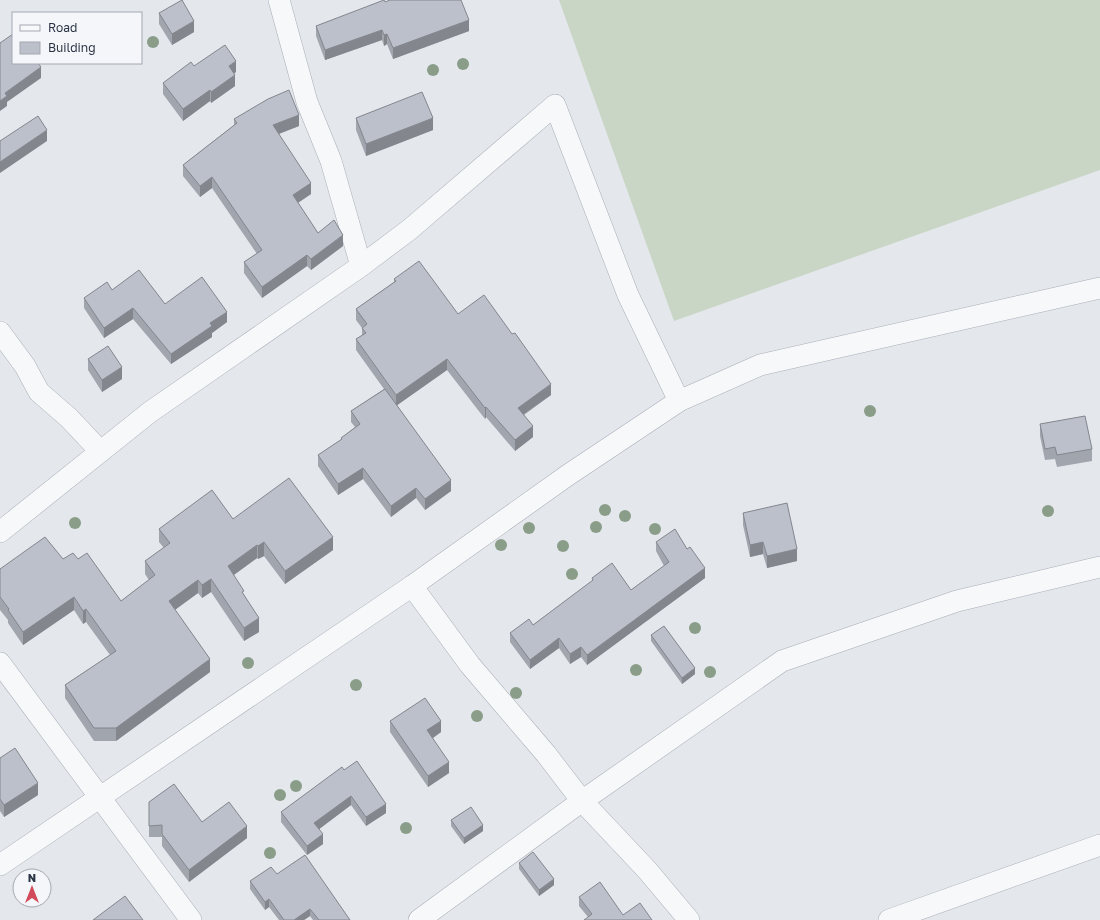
<svg xmlns="http://www.w3.org/2000/svg" width="1100" height="920" viewBox="0 0 1100 920" font-family="'Golos Text',sans-serif">
	<style>
		.pitch { fill: #c9d6c5 }
		.lines { fill: none; stroke-linecap: round; stroke-linejoin: round }
		.minor-casing { stroke: #a9aeb7; stroke-width: 22 }
		.minor { stroke: #f7f8fa; stroke-width: 21 }
		.tree { fill: #899d89 }
		.wall { fill: #a1a5ae }
		.shaded-wall { fill: #83868d }
		.building { fill: #bbc0ca; stroke: #83868d }
	</style>
	<rect width="100%" height="100%" fill="#e4e7ec"/>
	<path class="pitch" d="M559 0H1100V170L674 321Z"/>
	<g class="lines">
		<defs>
			<g id="minor">
				<path d="M279 0 307 102 331 161 361 266"/>
				<path d="M0 332 25 366 39 392 69 418 100 451"/>
				<path d="M679 401 760 365 1100 288"/>
				<path d="M0 532 150 412 361 266 409 230 555 105 628 295 679 401 568 475 412 586 0 865"/>
				<path d="M412 586 470 665 546 754 582 801 647 870 689 920"/>
				<path d="M0 663 191 920"/>
				<path d="M419 920 582 801 782 661 957 601 1100 567"/>
				<path d="M889 920 1100 845"/>
			</g>
		</defs>
		<use href="#minor" class="minor-casing"/>
		<use href="#minor" class="minor"/>
	</g>
	<g class="tree">
		<circle cx="153" cy="42" r="6"/>
		<circle cx="463" cy="64" r="6"/>
		<circle cx="433" cy="70" r="6"/>
		<circle cx="870" cy="411" r="6"/>
		<circle cx="605" cy="510" r="6"/>
		<circle cx="1048" cy="511" r="6"/>
		<circle cx="625" cy="516" r="6"/>
		<circle cx="75" cy="523" r="6"/>
		<circle cx="596" cy="527" r="6"/>
		<circle cx="529" cy="528" r="6"/>
		<circle cx="655" cy="529" r="6"/>
		<circle cx="501" cy="545" r="6"/>
		<circle cx="563" cy="546" r="6"/>
		<circle cx="572" cy="574" r="6"/>
		<circle cx="695" cy="628" r="6"/>
		<circle cx="248" cy="663" r="6"/>
		<circle cx="636" cy="670" r="6"/>
		<circle cx="710" cy="672" r="6"/>
		<circle cx="356" cy="685" r="6"/>
		<circle cx="516" cy="693" r="6"/>
		<circle cx="477" cy="716" r="6"/>
		<circle cx="296" cy="786" r="6"/>
		<circle cx="280" cy="795" r="6"/>
		<circle cx="406" cy="828" r="6"/>
		<circle cx="270" cy="853" r="6"/>
	</g>
	<g class="wall">
		<path d="M385 2 469 31 393 59 387 44 384 46 382 40 325 60 316 36V26Z"/>
		<path d="M159 13 194 32 172 45 159 24Z"/>
		<path d="M194 66 236 72 234 73 235 86 211 103 210 101 183 121 163 94V83Z"/>
		<path d="M356 118 433 130 366 156 356 130Z"/>
		<path d="M234 119 299 126 279 134 311 194 298 203 318 233 343 246 311 270 307 266 262 298 244 273V262L257 254 212 188 200 197 183 176V165L234 125Z"/>
		<path d="M394 279 458 314 551 395 524 415 533 437 515 451 486 417 485 419 447 370 397 405 451 491 425 510 416 498 391 517 363 479 338 495 318 466V455L341 440V438L355 427 351 422V411L384 389 356 350V339L362 335V328L356 320V309L394 282Z"/>
		<path d="M84 298 165 304 227 322 212 333V337L171 364 133 319 104 338 84 308Z"/>
		<path d="M88 359 122 379 102 392 88 370Z"/>
		<path d="M1040 424 1092 449V461L1057 467 1055 459 1045 460 1040 436Z"/>
		<path d="M743 513 797 561 767 568 763 554 750 557 743 525Z"/>
		<path d="M233 519 333 550 285 584 264 556 258 559 257 558 234 575 244 595 259 632 244 641 211 592 202 598 198 593 175 610 210 672 116 741H94L65 698V685L110 655 86 622 83 624 74 610 23 645 8 623V620L0 610V569L63 559H78L121 601 149 580 145 574V561L164 548 159 542V529Z"/>
		<path d="M656 542 687 549 705 578 587 665 581 657 570 664 559 648 530 669 510 642V633L533 625 592 582V578L631 590 664 566 656 551Z"/>
		<path d="M651 635 695 674 682 684 651 641Z"/>
		<path d="M390 721 441 732 433 738 449 773 428 787 390 732Z"/>
		<path d="M0 758 38 795 4 817 0 811Z"/>
		<path d="M344 770 386 813 366 826 351 805 319 829 323 844 307 855 281 822V812Z"/>
		<path d="M149 802 202 822 247 838 189 882 162 846V837H149Z"/>
		<path d="M451 820 483 831 464 844 451 826Z"/>
		<path d="M519 863 554 885 539 896 519 869Z"/>
		<path d="M277 874 350 920H313L310 916 304 920H279L269 907 265 910 250 889V881Z"/>
		<path d="M579 897 623 915 652 920 588 917 579 906Z"/>
	</g>
	<g class="shaded-wall">
		<path d="M469 20V31L393 59V48Z"/>
		<path d="M194 21V32L172 45V34Z"/>
		<path d="M382 30V40L325 60V50Z"/>
		<path d="M387 34V44L384 46V35Z"/>
		<path d="M236 61V72L229 77V66Z"/>
		<path d="M41 67V78L7 102V106L0 111V101L5 93Z"/>
		<path d="M235 75V86L211 103V92Z"/>
		<path d="M210 90V101L183 121V109Z"/>
		<path d="M299 115V126L273 136V125Z"/>
		<path d="M433 118V130L366 156V144Z"/>
		<path d="M47 130V141L0 173V162Z"/>
		<path d="M212 177V188L200 197V186Z"/>
		<path d="M311 183V194L293 206V195Z"/>
		<path d="M343 235V246L311 270V259Z"/>
		<path d="M307 255V266L262 298V287Z"/>
		<path d="M133 308V319L104 338V328Z"/>
		<path d="M227 312V322L212 333V337L171 364V354L210 323Z"/>
		<path d="M447 359V370L396 406V395Z"/>
		<path d="M122 367V379L102 392V380Z"/>
		<path d="M551 384V395L518 418V408Z"/>
		<path d="M486 407V417L485 419V408Z"/>
		<path d="M533 426V437L515 451V440Z"/>
		<path d="M363 468V479L338 495V484Z"/>
		<path d="M451 480V491L425 510V499Z"/>
		<path d="M416 488V498L391 517V506Z"/>
		<path d="M333 537V550L285 584V571Z"/>
		<path d="M264 542V556L258 559V546Z"/>
		<path d="M763 542V554L750 557V545Z"/>
		<path d="M257 545V558L228 579V566Z"/>
		<path d="M797 549V561L767 568V556Z"/>
		<path d="M705 568V578L587 665V655Z"/>
		<path d="M211 579V592L202 598V585Z"/>
		<path d="M198 580V593L169 614V601Z"/>
		<path d="M74 597V610L23 645V632Z"/>
		<path d="M86 609V622L83 624V611Z"/>
		<path d="M259 618V632L244 641V628Z"/>
		<path d="M559 638V648L530 669V660Z"/>
		<path d="M581 647V657L570 664V654Z"/>
		<path d="M210 659V672L116 741V728Z"/>
		<path d="M695 668V674L682 684V678Z"/>
		<path d="M441 721V732L427 742V730Z"/>
		<path d="M449 762V773L428 787V776Z"/>
		<path d="M38 783V795L4 817V805Z"/>
		<path d="M351 796V805L314 833V823Z"/>
		<path d="M386 804V813L366 826V817Z"/>
		<path d="M483 825V831L464 844V838Z"/>
		<path d="M247 826V838L189 882V870Z"/>
		<path d="M323 834V844L307 855V846Z"/>
		<path d="M554 879V885L539 896V890Z"/>
		<path d="M269 899V907L265 910V902Z"/>
		<path d="M310 909V916L304 920H294Z"/>
	</g>
	<g class="building">
		<path d="M182 0 194 21 172 34 159 13Z"/>
		<path d="M384 0 385 2 390 0H461L469 20 393 48 387 34 384 35 382 30 325 50 316 26Z"/>
		<path d="M13 34V63H38L41 67 5 93 7 96 0 101V43Z"/>
		<path d="M225 45 236 61 229 66 235 75 211 92 210 90 183 109 163 83 191 62 194 66Z"/>
		<path d="M289 90 299 115 273 125 311 183 293 195 318 233 334 220 343 235 311 259 307 255 262 287 244 262 262 250 212 177 200 186 183 165 237 123 234 119 268 99Z"/>
		<path d="M422 92 433 118 366 144 356 118Z"/>
		<path d="M38 116 47 130 0 162V141Z"/>
		<path d="M419 261 458 314 484 295 512 334 515 333 551 384 518 408 533 426 515 440 486 407 485 408 447 359 396 395 356 339 366 333 362 328 367 324 356 309 396 281 394 279Z"/>
		<path d="M139 270 165 304 202 277 227 312 210 323 212 326 171 354 133 308 104 328 84 298 107 282 112 290Z"/>
		<path d="M108 346 122 367 102 380 88 359Z"/>
		<path d="M385 389 451 480 425 499 416 488 391 506 363 468 338 484 318 455 342 439 341 438 360 424 351 411Z"/>
		<path d="M1085 416 1092 449 1057 455 1055 447 1045 449 1040 424Z"/>
		<path d="M289 478 333 537 285 571 264 542 258 546 257 545 228 566 244 591 242 592 259 618 244 628 211 579 202 585 198 580 169 601 210 659 116 728H94L65 685 116 651 86 609 83 611 74 597 23 632 8 610 9 609 0 597V569L45 537 63 559 73 553 78 559 87 553 121 601 155 575 145 561 170 543 159 529 212 490 233 519Z"/>
		<path d="M787 503 797 549 767 556 763 542 750 545 743 513Z"/>
		<path d="M675 529 687 549 690 547 705 568 587 655 581 647 570 654 559 638 530 660 510 633 529 619 533 625 593 580 592 578 612 563 631 590 669 562 656 542Z"/>
		<path d="M664 626 695 668 682 678 651 635Z"/>
		<path d="M425 698 441 721 427 730 449 762 428 776 390 721Z"/>
		<path d="M15 748 38 783 4 805 0 799V758Z"/>
		<path d="M357 761 386 804 366 817 351 796 314 823 323 834 307 846 281 812 342 767 344 770Z"/>
		<path d="M174 784 202 822 229 802 247 826 189 870 162 834V825L149 826V802Z"/>
		<path d="M471 807 483 825 464 838 451 820Z"/>
		<path d="M533 852 554 879 539 890 519 863Z"/>
		<path d="M305 855 350 920H319L310 909 294 920H284L269 899 265 902 250 881 271 867 277 874Z"/>
		<path d="M600 882 623 915 640 903 652 920H584L592 914 579 897Z"/>
		<path d="M125 896 143 920H93Z"/>
	</g>
	<rect x="12" y="12" width="130" height="52" fill="#f4f6f9" stroke="#a4a8b1"/>
	<rect x="20" y="25" width="20" height="6" fill="#f7f8fa" stroke="#a4a8b1"/>
	<text x="48" y="32" font-size="12" fill="#2b3445">Road</text>
	<rect x="20" y="42" width="20" height="12" fill="#bbc0ca" stroke="#a4a8b1"/>
	<text x="48" y="52" font-size="12" fill="#2b3445">Building</text>
	<g transform="translate(32 888)"><circle r="19" fill="#f4f6f9" stroke="#a4a8b1"/>
	<path d="M0-3L7 15L0 10L-7 15Z" fill="#d1495b"/>
	<text y="-6" font-size="11" font-weight="bold" text-anchor="middle" fill="#2b3445">N</text>
	</g>
</svg>
